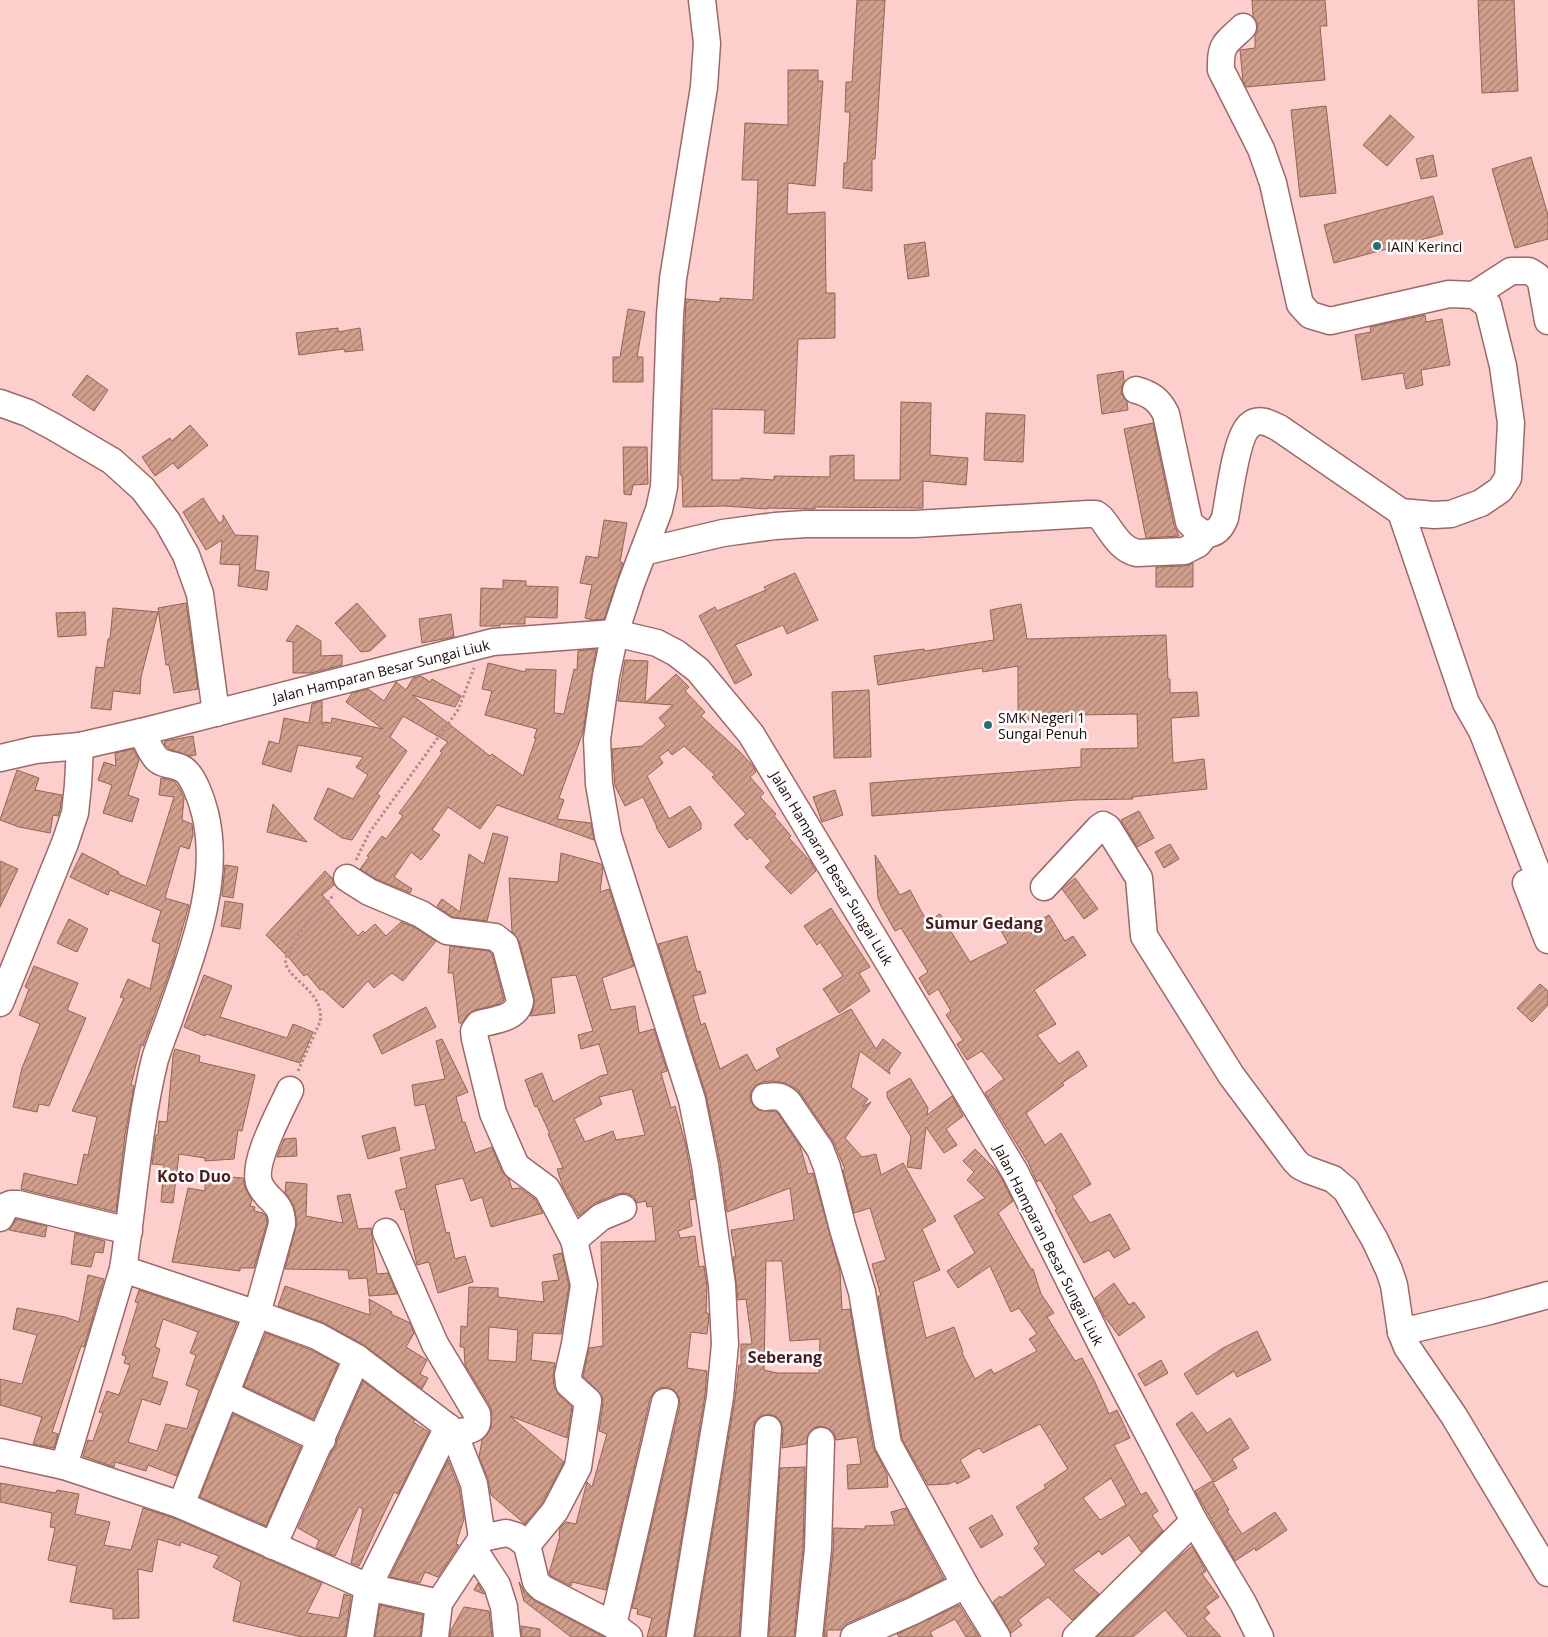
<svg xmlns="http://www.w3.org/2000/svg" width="1548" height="1637" viewBox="0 0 1548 1637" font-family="'Open Sans',sans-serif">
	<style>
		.building { fill: url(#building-hatch); stroke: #926453; fill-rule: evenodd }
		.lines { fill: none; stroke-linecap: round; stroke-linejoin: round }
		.minor-casing { stroke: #9c6968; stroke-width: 29 }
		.path { stroke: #b28d8b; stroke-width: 3; stroke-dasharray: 2.5 2.5; stroke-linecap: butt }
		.minor { stroke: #fff; stroke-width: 26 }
		.poi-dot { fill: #267075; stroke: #fcfcfc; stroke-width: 2 }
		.labels { text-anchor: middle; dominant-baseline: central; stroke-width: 5; stroke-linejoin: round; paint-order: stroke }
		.poi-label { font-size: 14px; fill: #1b0909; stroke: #fcfcfc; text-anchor: start }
		.street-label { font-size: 14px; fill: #1b0909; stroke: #fcfcfc }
		.quarter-label { font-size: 16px; font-weight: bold; fill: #481d1e; stroke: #fcfcfc }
	</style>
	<defs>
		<pattern id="building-hatch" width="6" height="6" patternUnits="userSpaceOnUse" patternTransform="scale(1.25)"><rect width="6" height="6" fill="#d19f8c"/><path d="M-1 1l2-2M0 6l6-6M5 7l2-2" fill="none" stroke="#a98071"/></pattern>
	</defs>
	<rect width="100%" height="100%" fill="#fdcfcc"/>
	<g class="building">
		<path d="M857 0H885L875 159H872V191L843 188 844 163H847L850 112H845L846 82H852Z"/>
		<path d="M1252 0H1325L1327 26H1320L1325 80 1246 87 1243 81 1240 50 1255 48V36L1257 31 1258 24 1253 16Z"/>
		<path d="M1478 0H1514L1518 91 1482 93Z"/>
		<path d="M788 70H818V81H823L815 186 788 183 787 214 825 212 826 293H835V338L798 339 794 434 764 433 765 410 712 409V480H741V478L774 480V476L830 477V456L854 455V480H900L901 402 931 403 930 455 968 458 966 485 923 481V508L815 507V509L767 508V509L725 506 683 507 682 475H680V448L686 299 720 302V298L753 300 758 180H742L745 123 788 125Z"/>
		<path d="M1326 106 1336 193 1300 197 1291 110Z"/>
		<path d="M1390 115 1414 137 1387 166 1363 145Z"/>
		<path d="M1433 155 1437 176 1421 179 1416 159Z"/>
		<path d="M1531 157 1548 215V239L1515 248 1492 169Z"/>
		<path d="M1433 196 1443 234 1334 263 1324 225Z"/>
		<path d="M925 242 929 276 908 279 904 245Z"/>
		<path d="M628 309 645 312 637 357H643V382H613V357H620Z"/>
		<path d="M1425 315 1426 322 1442 319 1450 365 1421 370 1423 385 1406 389 1403 373 1362 380 1355 335 1371 332 1370 327Z"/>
		<path d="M338 328V332L360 328 363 350 345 352 344 349 299 355 296 333Z"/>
		<path d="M1123 371 1124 381 1122 386 1121 393 1127 402 1128 410 1102 414 1097 375Z"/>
		<path d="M87 375 108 390 94 411 72 395Z"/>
		<path d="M986 413 1025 415 1023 462 984 460Z"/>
		<path d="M1153 423 1174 525 1179 536 1146 538 1124 429Z"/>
		<path d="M190 425 208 445 178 469 173 463 155 476 142 457 170 438 172 441Z"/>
		<path d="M623 447H647L648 484 633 485 631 495 624 494Z"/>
		<path d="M203 498 219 523 223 521V515L235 535 258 536 255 570 269 572 267 590 238 586 240 565 220 564 222 540 206 550 183 512Z"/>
		<path d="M604 520 627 523 620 562 623 563 604 619 593 620 585 618 592 585 580 583 586 556 598 558Z"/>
		<path d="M1193 563V587H1156V567L1185 566Z"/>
		<path d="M795 573 818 620 787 634 783 625 735 645 752 675 735 684 699 616 715 607 717 611 766 590 764 587Z"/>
		<path d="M503 580 526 581V586L558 587 557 618 525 617V624H500V626H480L481 588 503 589Z"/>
		<path d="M186 603 198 689 174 693 169 665H166L158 608Z"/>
		<path d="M357 603 386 636 370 651 361 652 335 623Z"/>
		<path d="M1021 604 1027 639 1166 635 1168 679H1170V693L1197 692 1199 716 1171 718 1173 763 1204 759 1207 789 1132 797 1133 799 1076 800 872 816 870 783 1081 767V749L1138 748 1137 714 1075 715V722H1018V666L983 672 982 668 878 685 874 656 924 649 925 651 994 640 990 610Z"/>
		<path d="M113 608 158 612 141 677 140 694 113 691 111 710 91 708 96 667 104 668 108 639H110Z"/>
		<path d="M85 612 86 635 58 637 56 613Z"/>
		<path d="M451 614 454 637 422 643 419 619Z"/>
		<path d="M297 625 321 641V656L342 655V665L311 673H293V642L286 641Z"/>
		<path d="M596 649 583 732 559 798 564 800 557 819 591 823 594 840 497 805 480 829 448 807 432 830 440 835 421 860 411 852 394 877 412 889 410 893 376 879 360 869 369 857 367 856 382 836 386 839 403 816 399 813 419 786 442 753 440 751 448 742 403 716 390 737 407 751 377 794 380 796 352 840 342 838 314 819 328 788 353 799 368 775 356 767 363 757 298 745 291 772 262 764 269 741 279 744 284 718 309 723 312 704 322 701V725L324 722 331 723 332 718 383 729 346 702 352 693 368 689 384 701 396 682 406 690 413 678 421 676 430 682 432 679 461 696 455 707 412 695 490 756 492 754 523 776 536 738H534L537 729 485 715 492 691 482 689 488 663 525 672 526 669 556 670 554 713 564 714 574 669 577 670 578 651Z"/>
		<path d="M625 660 648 661 645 703 618 701Z"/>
		<path d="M676 674 689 687 685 691 705 712 701 716 739 751 753 766 756 772 750 777 764 793 760 797 776 814 774 816 791 836 789 838 810 861 816 871 791 894 765 867 771 861 750 837 747 840 734 825 746 814 712 777 715 775 684 746 672 755 668 750 659 757 663 763 647 776 669 819 690 806 701 823V829L669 848 656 827H657L643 797 625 806 615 786 612 749 642 746 666 726 659 718 673 705 645 703Z"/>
		<path d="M869 690 871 757 834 758 832 692Z"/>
		<path d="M193 736 196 755 190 756 169 749 164 744 165 741Z"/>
		<path d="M133 749 139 760 128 795 139 799 132 822 103 813 112 785 98 780 104 762 116 766 115 753Z"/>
		<path d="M17 770 39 778 35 790 62 795 60 810 58 816 53 815 50 833 19 827 0 820Z"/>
		<path d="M161 778 174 781 180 789 184 798 182 820 192 824 193 835 189 849 180 846 165 898 189 905 172 965 143 1046 141 1045 131 1085 134 1086 125 1135 116 1212 21 1189 24 1173 77 1185 84 1154 88 1155 97 1117 72 1111 124 998 120 997 128 979 150 989 160 944 152 941 161 911 110 890 108 895 70 877 82 853 119 872 118 874 146 886 174 797 159 795Z"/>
		<path d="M835 790 843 815 822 822 813 797Z"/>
		<path d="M273 804 307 842 267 832Z"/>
		<path d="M1139 811 1154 838 1137 847 1121 820Z"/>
		<path d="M493 833 508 837 487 921 452 917 437 906 442 899 460 912 469 854 484 864Z"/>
		<path d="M1170 844 1179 859 1164 868 1155 852Z"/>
		<path d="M561 853 601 864 603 868 600 892 609 889 634 966 602 978 611 1010 635 1006 639 1033 654 1029 667 1071 661 1073 671 1108 675 1106 686 1146 695 1199 689 1200 692 1226 678 1231 680 1238 695 1236 699 1267 704 1266 707 1286 706 1313H708L709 1317 707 1334 691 1332 687 1368 707 1371 705 1395 665 1637H647L652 1618 637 1614 638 1609 632 1608 680 1405 679 1397 675 1391 668 1387 660 1388 654 1392 650 1399 606 1590 572 1582 571 1586 551 1576 549 1573 560 1536H559L560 1528 566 1522 576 1524 587 1482 592 1487 607 1434 599 1431 603 1403 602 1396 583 1376 589 1348 603 1346 601 1242 656 1241 652 1206 647 1207 646 1201 637 1203 633 1196 626 1193 617 1194 595 1203 579 1216 563 1187 557 1169 563 1168 548 1134H550L537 1106 535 1107 525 1080 542 1073 553 1102 600 1076 608 1074 599 1044 581 1049 578 1035 593 1031 576 975 551 978 555 1013 530 1016 534 1006V997L519 941 512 932 509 878 558 882ZM632 1089 645 1135 616 1140 613 1131 585 1142 574 1119 602 1104 599 1097Z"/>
		<path d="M875 855 900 895 910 890 927 922 940 914 970 962 1008 943 999 927 1015 917 1023 930 1049 915 1065 941 1073 936 1086 955 1034 990 1056 1024 1037 1035 1059 1064 1078 1051 1087 1066 1062 1083 1064 1085 1026 1113 1045 1145 1061 1133 1091 1184 1072 1196 1090 1223 1110 1214 1130 1249 1114 1258 1109 1250 1084 1263 1055 1210 1057 1209 1040 1180 1037 1182 1028 1162 985 1093 1004 1079 982 1051 967 1060 957 1044 963 1040 946 1015 951 1011 938 989 929 995 919 978 928 972 901 928 895 931 881 906 878 898Z"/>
		<path d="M0 861 18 869 0 907Z"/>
		<path d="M225 865 238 867 233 898 222 896Z"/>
		<path d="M325 871 332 878 334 885 322 895 358 936 363 931 365 933 375 924 386 936 401 922 414 927 436 941 403 981 392 973 374 988 368 981 343 1008 322 989 320 990 307 974 304 976 290 959 266 935Z"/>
		<path d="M1075 878 1098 909 1084 919 1062 889Z"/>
		<path d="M225 901 243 904 240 929 221 926Z"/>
		<path d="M831 908 870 967 859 973 870 991 839 1013 823 989 843 976 820 942 817 945 804 926Z"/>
		<path d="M69 919 88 929 77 952 57 943Z"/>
		<path d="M687 936 697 972 700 971 706 993 693 996 701 1025 705 1023 720 1069 747 1054 756 1071 780 1057 776 1049 851 1009 876 1049 883 1039 901 1053 889 1070 890 1074 860 1051 851 1087 868 1099 862 1107 871 1102 845 1138 862 1157 876 1154 881 1175 903 1163 936 1221 922 1229 940 1270 913 1282 926 1338 954 1327 963 1352 962 1353 975 1379 991 1369 994 1374 1037 1351 1029 1339 1037 1334 1019 1308 1011 1312 990 1266 958 1288 947 1271 975 1253 954 1216 985 1198 967 1180 974 1172 963 1161 975 1149 996 1170 1002 1179 1013 1201 998 1213 1031 1269H1033L1041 1294 1054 1313 1047 1317 1075 1361 1082 1358 1094 1380 1109 1414 1117 1410 1130 1438 1114 1445 1141 1495 1146 1492 1158 1511 1152 1515 1163 1531 1141 1552 1129 1535 1102 1555 1099 1551 1073 1570 1099 1594 1072 1620 1048 1597 1018 1620 1022 1625 1011 1633 993 1602 1000 1596 1001 1598 1046 1565 1034 1548 1039 1544 1016 1507 1046 1488 1044 1485 1068 1469 1040 1424 983 1453 979 1448 960 1460 970 1477 957 1484 955 1481 949 1484 928 1485 902 1439 878 1296H881L872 1264 886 1260 870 1208 854 1213 843 1170 845 1169 833 1141 798 1090 785 1083 771 1081 763 1082 756 1085 751 1091 750 1099 753 1105 758 1110 777 1112 800 1146 808 1174 813 1173 840 1271 842 1310 850 1309 873 1447 887 1474 888 1487 848 1489 847 1465 861 1464 857 1437 836 1440 834 1433 829 1429 821 1426 813 1428 809 1433 806 1444 782 1448 783 1430 781 1422 777 1417 769 1414 761 1416 755 1421 753 1428 739 1637H695L735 1399 739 1365H741V1344H752L746 1299 738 1300 733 1257H736L731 1230 794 1220 790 1188 727 1212 720 1162 706 1095 658 944ZM766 1261H782L790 1341 820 1339 819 1373H777L764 1370ZM1111 1478 1126 1505 1100 1520 1083 1498Z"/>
		<path d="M450 946 489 951 492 954 504 1000 499 1004 475 1010 467 1015 462 1023H459L453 973H448Z"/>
		<path d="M34 966 78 983 67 1010 86 1018 49 1106 39 1104 37 1112 13 1107 22 1068 40 1024 19 1015 29 989 25 987Z"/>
		<path d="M204 975 232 986 220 1017 287 1038 293 1024 313 1032 300 1063 206 1034 205 1036 184 1027Z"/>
		<path d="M1540 984 1548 991V1005L1532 1022 1517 1008Z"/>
		<path d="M426 1007 436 1027 382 1054 373 1035Z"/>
		<path d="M442 1039 468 1092 456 1097 463 1123 465 1122 475 1153 492 1147 502 1172 509 1179 512 1189 520 1188 535 1199 543 1213 491 1227 482 1197 471 1201 463 1178 435 1185 446 1233 449 1232 455 1259 465 1256 473 1282 438 1293 429 1262 417 1265 404 1209 401 1210 395 1191 407 1188 400 1158 436 1149 425 1104 415 1106 412 1085 445 1079 436 1041Z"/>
		<path d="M175 1049 200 1056 199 1062 255 1075 242 1131 238 1130 234 1159 205 1161V1158L179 1154 173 1203 161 1202 164 1165 152 1164 156 1135H158L159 1121 167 1122 173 1056Z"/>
		<path d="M910 1078 928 1108 927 1115 952 1096 963 1116 946 1129 957 1145 944 1153 926 1127 921 1169 907 1167 911 1137 887 1097V1092Z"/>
		<path d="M395 1127 400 1150 368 1159 362 1136Z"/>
		<path d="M296 1138 297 1156 277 1157 284 1139Z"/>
		<path d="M205 1175 243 1178 245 1188 252 1200 250 1206 255 1207 254 1211 263 1213 266 1216 267 1223 254 1268H240V1271L172 1262 188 1188 205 1191Z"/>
		<path d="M286 1182 307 1184 306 1216 343 1223 337 1196 350 1194 358 1229 371 1228 377 1274 388 1273 397 1294 369 1296 367 1278 349 1279 348 1270 285 1269 297 1223 294 1206 285 1192Z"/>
		<path d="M16 1219 47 1226 45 1237 9 1230Z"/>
		<path d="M75 1233 105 1241 103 1253 95 1252 91 1267 71 1264Z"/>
		<path d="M562 1253 569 1286 561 1334 533 1333 531 1360 555 1363 553 1376 554 1386 559 1395 572 1407 567 1438 510 1416 564 1462 542 1503 525 1524 491 1495 488 1479 479 1457 482 1440 487 1435 491 1427 492 1413 490 1406 465 1365 464 1347H460L461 1326 467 1327 469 1287 498 1288V1297L544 1302 542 1282 559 1280 553 1255ZM489 1327 518 1330 516 1362 488 1360Z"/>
		<path d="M88 1275 104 1279 84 1347 81 1346 52 1432 58 1434 54 1448 33 1444 42 1417 0 1405V1379L22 1384 37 1335 13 1329 17 1308 65 1317 79 1322Z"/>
		<path d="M1114 1283 1129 1305 1134 1302 1145 1317 1119 1336 1104 1316 1095 1298Z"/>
		<path d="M285 1286 370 1315 369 1299 392 1312 391 1314 410 1323 414 1333 406 1347 427 1360 420 1374 428 1378 422 1389 364 1345 324 1323 278 1306Z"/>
		<path d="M139 1290 237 1323 177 1476 148 1465 146 1471 115 1462 114 1467 83 1456 88 1440 93 1441 103 1413 99 1412 107 1391 119 1395 130 1365 124 1363 126 1356 122 1355 138 1303 135 1302ZM163 1319 198 1332 190 1353 196 1355 186 1385 199 1390 187 1429 166 1424 157 1451 128 1442 142 1399 160 1405 168 1382 152 1377 160 1349 155 1347Z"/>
		<path d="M1257 1331 1271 1360 1237 1377 1234 1371 1197 1395 1184 1374 1223 1348Z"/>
		<path d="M266 1333 311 1350 338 1364 313 1419 244 1386Z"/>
		<path d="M1161 1360 1168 1373 1145 1386 1138 1374Z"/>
		<path d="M363 1381 415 1420 413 1422 429 1432 398 1494 394 1492 359 1566 351 1563 363 1509 359 1507 335 1556 316 1548 319 1540 298 1528 332 1451 336 1446 337 1440Z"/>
		<path d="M1192 1412 1207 1433 1230 1418 1249 1448 1232 1459 1237 1468 1214 1482 1176 1424Z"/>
		<path d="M233 1414 301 1447 266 1526 200 1497Z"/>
		<path d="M448 1460 459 1488 464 1519 456 1544 459 1545 438 1577 425 1572 420 1583 390 1577Z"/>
		<path d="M805 1467 803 1548 794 1637H769L780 1468Z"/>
		<path d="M1212 1481 1229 1510 1227 1511 1242 1534 1275 1512 1287 1530 1256 1551 1255 1548 1235 1561 1195 1491Z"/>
		<path d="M0 1483 56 1493 57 1490 79 1494 75 1514 110 1522 104 1545 131 1550 143 1508 176 1519 322 1583 307 1613 339 1618 344 1594 351 1596 345 1637H302L233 1621 241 1582 213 1567 219 1556 181 1542 180 1546 158 1539 152 1572 138 1569 139 1618 113 1619V1609L70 1602 77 1566 48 1560 55 1528 50 1527 52 1513 0 1502Z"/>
		<path d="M906 1508 944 1579 907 1597 848 1623 841 1630H827V1637H824L833 1551 834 1528 865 1529V1526L895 1525 891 1512Z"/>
		<path d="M992 1515 1003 1535 981 1548 969 1528Z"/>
		<path d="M1192 1546 1206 1571 1202 1574 1219 1597 1205 1607 1210 1613 1204 1618 1221 1637H1188L1165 1610 1133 1637H1097L1180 1556Z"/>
		<path d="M519 1582 525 1593 535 1601 604 1637H571L524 1601Z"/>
		<path d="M478 1583 483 1592 484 1594 474 1590Z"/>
		<path d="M380 1605 423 1615 420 1637H375Z"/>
		<path d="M959 1605 979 1637H966L955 1619 930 1632 933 1637H899L897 1634Z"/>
		<path d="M464 1607 489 1611 492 1637H450L451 1630Z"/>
		<path d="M521 1626 540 1629V1637H522Z"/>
	</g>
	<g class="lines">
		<defs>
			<g id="minor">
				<path d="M1474 295 1511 271H1529L1537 276 1541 282 1548 321"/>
				<path d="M1136 390C1151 394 1159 400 1166 414L1189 522C1203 538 1217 538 1225 518 1229 498 1236 436 1250 425 1259 417 1271 424 1279 428L1401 512 1434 515 1451 514 1481 503 1500 490 1508 478 1511 423 1503 366 1488 305 1474 295 1449 294 1330 321 1310 315 1300 304 1273 183 1261 149 1221 70C1220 44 1225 44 1243 27"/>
				<path d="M0 403 28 413 54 427 112 461 143 489 167 521 186 555 200 594 216 713"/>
				<path d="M1401 512 1466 703 1482 731 1548 900"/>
				<path d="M643 552 723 533 775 526 806 524H915L1088 514H1096L1101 518C1112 531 1119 549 1137 553L1184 551 1198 544 1206 534"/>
				<path d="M0 758 35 750 80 746 141 732 493 642 615 633 657 643 676 653 698 670 751 734 1015 1172 1101 1344 1194 1521 1243 1603 1260 1637"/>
				<path d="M347 878 369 892 421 914 447 931 495 937 505 945 520 1001C517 1019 494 1020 479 1024L474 1031 475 1039 493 1113 516 1166 547 1189 574 1240 584 1285 575 1344 568 1375 569 1384 588 1401 578 1467 555 1511 527 1545"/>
				<path d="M1526 883 1548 940"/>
				<path d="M1044 887 1099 828 1103 825 1108 828 1139 878 1144 936 1231 1075 1295 1161 1300 1166 1308 1170 1333 1179 1346 1190 1375 1240 1389 1270 1394 1285 1401 1332 1407 1347 1454 1416 1548 1573"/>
				<path d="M0 1003 65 843 75 813 78 785 80 746"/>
				<path d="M765 1097C775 1096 780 1095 788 1102L820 1149 827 1167 843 1229 862 1292 888 1444 965 1585 997 1637"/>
				<path d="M0 1218 6 1206 11 1204H18L129 1231"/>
				<path d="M386 1232 435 1344 477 1414C480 1432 468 1430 454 1433"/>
				<path d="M574 1240 601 1217 623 1208"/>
				<path d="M123 1269C134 1199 138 1128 155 1059 159 1046 164 1033 169 1020 191 955 222 883 205 813 202 801 193 773 181 768 173 764 162 765 156 758 150 751 146 740 141 732"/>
				<path d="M1401 1332 1490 1311 1548 1295"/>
				<path d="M357 1358 448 1427 454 1433 474 1484 482 1538"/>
				<path d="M226 1394 322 1440"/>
				<path d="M0 1452 64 1466 181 1505 368 1587 439 1603"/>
				<path d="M64 1466 123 1269 257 1314 317 1336 357 1358 273 1546"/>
				<path d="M181 1505 257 1314 282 1224C282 1201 268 1202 260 1185 250 1165 281 1110 290 1090"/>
				<path d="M474 1550 482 1538 506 1533 516 1536 527 1545 536 1582 542 1588 613 1625 629 1637"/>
				<path d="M613 1625 665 1402"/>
				<path d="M360 1637 368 1587 448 1427"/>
				<path d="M435 1637 439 1603 474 1550 497 1585 504 1607 507 1637"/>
				<path d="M680 1637 720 1397 725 1344 722 1285 705 1165 692 1100 608 836 599 784 597 739 606 676 615 633 631 584 659 510 664 487 670 315 673 279 704 87 707 43 702 0"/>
				<path d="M754 1637 768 1429"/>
				<path d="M809 1637 818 1549 821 1441"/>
				<path d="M854 1637 913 1611 965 1585"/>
				<path d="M1076 1637 1194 1521"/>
			</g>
		</defs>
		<use href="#minor" class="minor-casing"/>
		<g class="path">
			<path d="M356 860 369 833 458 710 474 668"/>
			<path d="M298 1071 320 1022C326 989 281 978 286 958 287 954 291 949 293 945 298 936 303 927 310 919 318 911 327 904 334 894"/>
		</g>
		<use href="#minor" class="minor"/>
	</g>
	<g class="poi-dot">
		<circle cx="1377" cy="246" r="5"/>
		<circle cx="988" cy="725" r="5"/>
	</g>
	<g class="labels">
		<g class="poi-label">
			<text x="1387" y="246">IAIN Kerinci</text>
			<text x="998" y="717">SMK Negeri 1<tspan x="998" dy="16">Sungai Penuh</tspan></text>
		</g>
		<g class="street-label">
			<text transform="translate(381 671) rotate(-14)">Jalan Hamparan Besar Sungai Liuk</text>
			<text transform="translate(832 868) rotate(59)">Jalan Hamparan Besar Sungai Liuk</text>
			<text transform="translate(1049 1245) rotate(63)">Jalan Hamparan Besar Sungai Liuk</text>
		</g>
		<g class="quarter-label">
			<text x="984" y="923">Sumur Gedang</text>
			<text x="194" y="1176">Koto Duo</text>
			<text x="785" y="1357">Seberang</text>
		</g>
	</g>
</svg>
